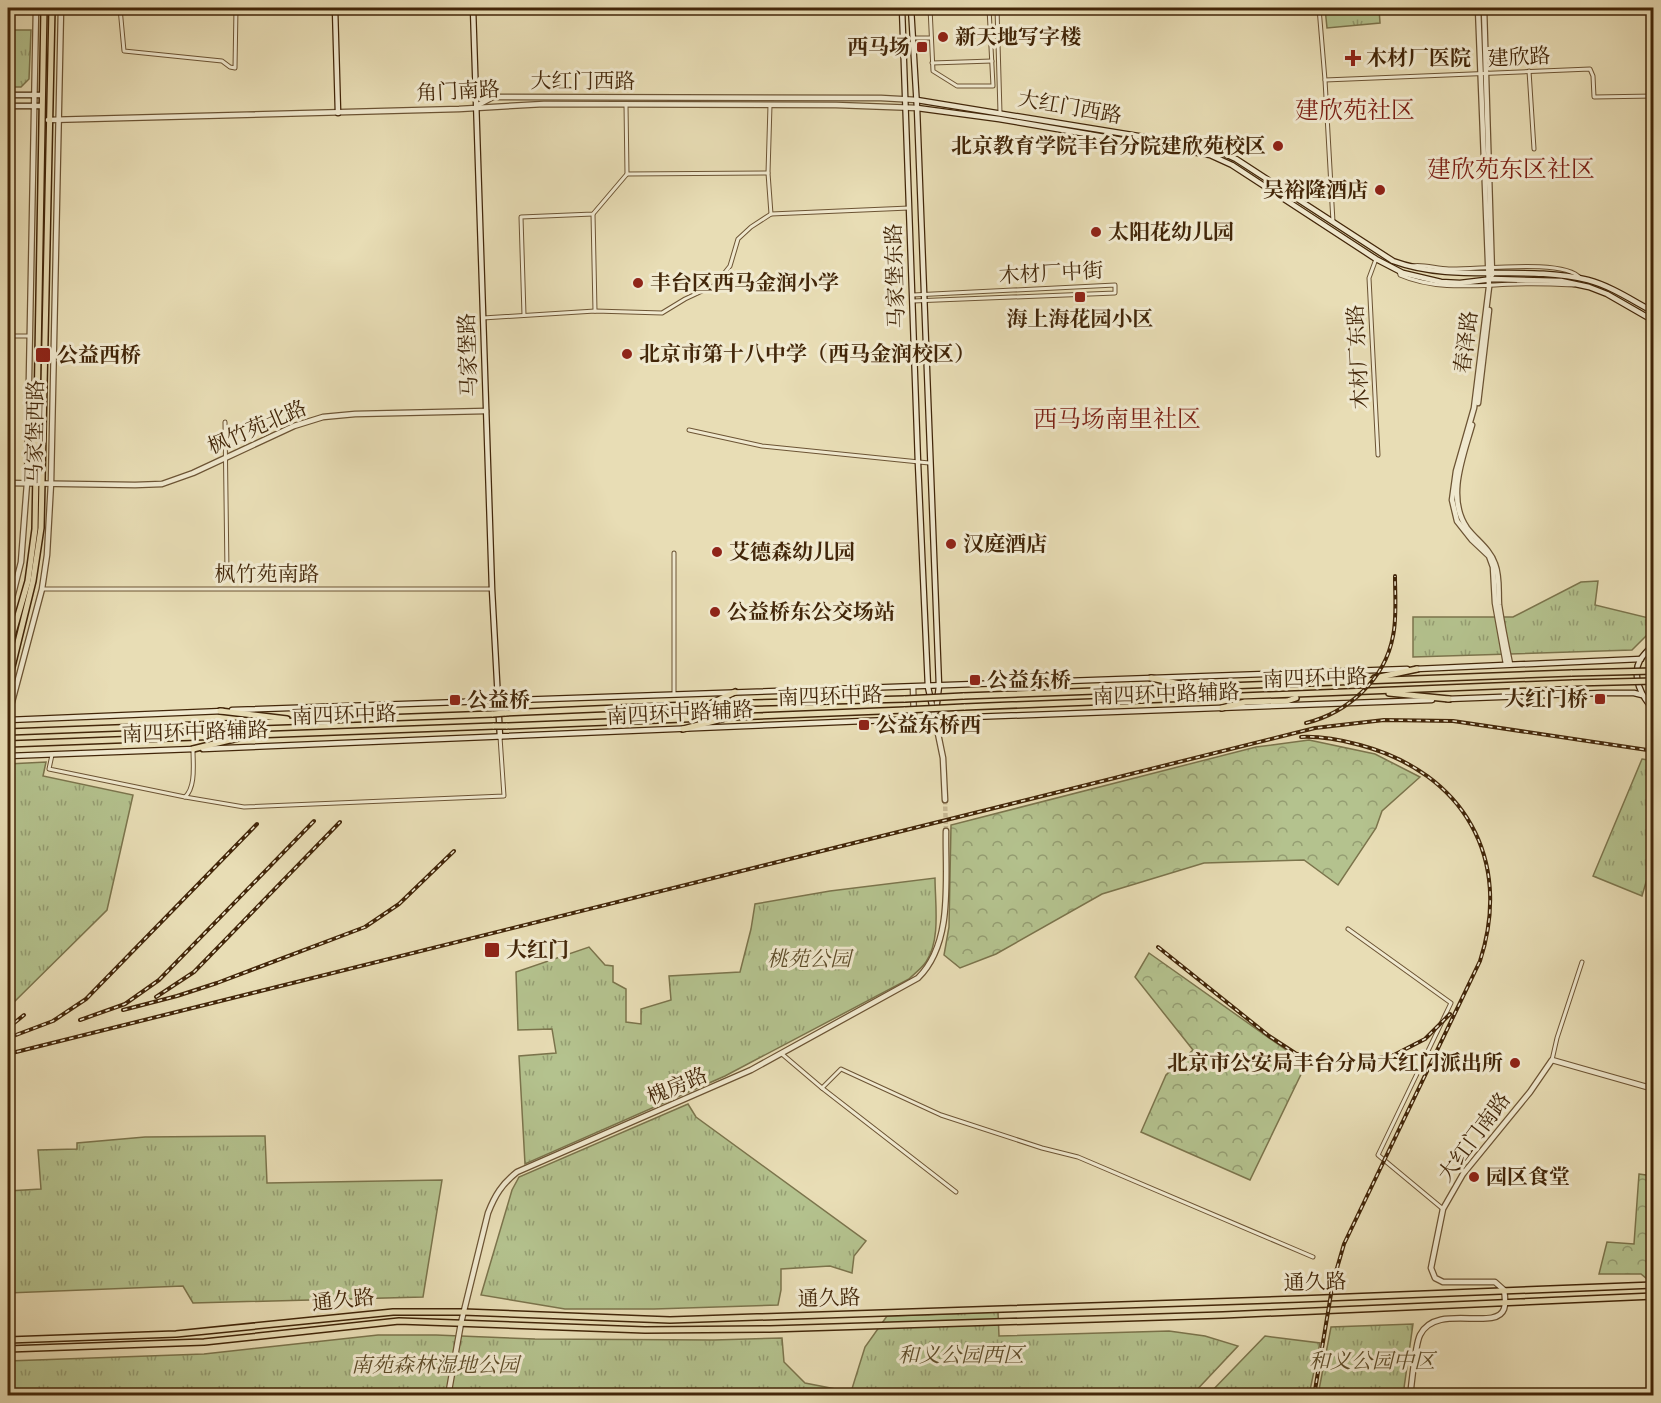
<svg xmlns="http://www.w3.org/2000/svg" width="1661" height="1403" viewBox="0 0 1661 1403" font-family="Alegreya,'Noto Serif SC',serif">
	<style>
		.forest { fill: url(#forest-crowns); stroke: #7b744c; stroke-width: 1.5 }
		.park { fill: url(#park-tufts); stroke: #7b744c; stroke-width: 1.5 }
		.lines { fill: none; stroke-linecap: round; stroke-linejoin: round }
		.tertiary-tunnel { stroke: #c7b893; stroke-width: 4.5; stroke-dasharray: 4.5 2; stroke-linecap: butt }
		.minor-casing { stroke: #6c5434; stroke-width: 5 }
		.tertiary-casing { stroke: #6c5434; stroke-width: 7 }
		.secondary-casing { stroke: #422609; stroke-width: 7 }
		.primary-casing { stroke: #422609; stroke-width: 8 }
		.trunk-casing { stroke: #422609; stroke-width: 8 }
		.minor { stroke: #f0e9cf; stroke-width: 3 }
		.tertiary { stroke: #f0e9cf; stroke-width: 4.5 }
		.secondary { stroke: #f0e9cf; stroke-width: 4.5 }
		.primary { stroke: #e8ddb5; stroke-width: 5 }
		.trunk { stroke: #e8ddb5; stroke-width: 5 }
		.rail-casing { stroke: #422609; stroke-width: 4 }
		.rail { stroke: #f0e9cf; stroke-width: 1.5; stroke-dasharray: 4.5; stroke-linecap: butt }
		.trunk-bridge-casing { stroke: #422609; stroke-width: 8; stroke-linecap: butt }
		.trunk-bridge { stroke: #e8ddb5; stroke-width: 5 }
		.poi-dot { fill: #8f2418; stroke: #f0e9cf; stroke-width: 2 }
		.labels { text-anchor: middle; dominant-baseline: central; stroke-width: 6; stroke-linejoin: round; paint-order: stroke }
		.poi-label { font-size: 21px; font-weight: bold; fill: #422609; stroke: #f0e9cf; text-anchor: start }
		.street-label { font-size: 21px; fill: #422609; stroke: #f0e9cf }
		.park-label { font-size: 21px; font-style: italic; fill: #5e4d2a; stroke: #f0e9cf }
		.quarter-label { font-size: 24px; fill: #7a1f14; stroke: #f0e9cf }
	</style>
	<defs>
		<pattern id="forest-crowns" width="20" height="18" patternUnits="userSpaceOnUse" patternTransform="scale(1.5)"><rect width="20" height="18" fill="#b4c28e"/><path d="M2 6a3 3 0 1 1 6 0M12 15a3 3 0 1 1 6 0" fill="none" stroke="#949d72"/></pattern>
		<pattern id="park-tufts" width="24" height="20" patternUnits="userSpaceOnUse" patternTransform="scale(1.5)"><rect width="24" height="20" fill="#b4c28e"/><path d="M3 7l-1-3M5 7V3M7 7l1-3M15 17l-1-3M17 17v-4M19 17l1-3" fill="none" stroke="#949d72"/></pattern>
	</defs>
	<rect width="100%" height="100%" fill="#e8ddb5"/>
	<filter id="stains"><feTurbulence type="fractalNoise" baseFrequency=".00333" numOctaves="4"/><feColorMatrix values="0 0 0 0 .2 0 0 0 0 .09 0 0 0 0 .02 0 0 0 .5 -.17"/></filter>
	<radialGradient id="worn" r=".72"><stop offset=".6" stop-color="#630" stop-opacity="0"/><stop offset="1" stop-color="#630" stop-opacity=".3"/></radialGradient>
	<g class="forest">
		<path d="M1309 740 1375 754 1420 777 1382 811 1376 828 1338 885 1304 860 1204 863 1102 894 996 954 960 968 944 955 949 927 951 825 1256 747Z"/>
		<path d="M1149 953 1306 1064 1250 1180 1141 1132 1166 1075 1193 1050 1135 977Z"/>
		<path d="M1639 1174 1653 1176V1284L1641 1274H1599L1607 1242 1634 1244Z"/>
	</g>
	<g class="park">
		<path d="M1325 8H1379L1380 23 1327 28Z"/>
		<path d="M8 30H31L29 79 21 87H8Z"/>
		<path d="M1598 581 1595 605 1653 619V629L1632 650 1413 657V617H1513L1581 582Z"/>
		<path d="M1642 759 1654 761 1653 866 1651 865 1642 896 1593 876Z"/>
		<path d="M46 762 43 776 133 795 107 910 8 1008V764Z"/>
		<path d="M935 878C935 903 941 940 926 962 921 969 915 973 909 979L725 1076 525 1164 519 1056 556 1053 552 1029 518 1030 516 972 589 947 605 965 613 966V982L626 989V1022L641 1024V1009L671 1000 669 976 740 972 751 929 755 904 830 891Z"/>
		<path d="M688 1104 696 1117 866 1241 854 1256 852 1273 830 1266 781 1269V1290L778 1305 654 1309H565L481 1295 512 1190 519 1177Z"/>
		<path d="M265 1136 267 1183 442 1180 423 1297 193 1303 183 1286 8 1293V1191L41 1189 38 1150 77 1149V1143L145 1137Z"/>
		<path d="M998 1312 999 1336 1169 1331 1205 1336 1238 1346 1191 1396H866L855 1392 862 1395 8 1396V1361L204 1354 378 1335H436L535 1339 714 1340 782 1338 784 1362 805 1383 851 1392 865 1347 887 1316Z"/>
		<path d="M1413 1324 1403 1395H1318L1331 1327Z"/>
		<path d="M1265 1336 1320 1343 1309 1395H1208Z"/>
	</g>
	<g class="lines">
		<path class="tertiary-tunnel" d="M945 800 946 831"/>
		<defs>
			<g id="minor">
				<path d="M120 8 124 51 222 61 230 67 235 68 236 8"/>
				<path d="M930 8 933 71 957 86H993L989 8"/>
				<path d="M997 8 1000 113"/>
				<path d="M1319 8 1325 80 1333 222"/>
				<path d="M912 38H931"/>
				<path d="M932 63 992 61"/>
				<path d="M1529 71 1534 149"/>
				<path d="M1325 80 1590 69 1593 76 1594 97 1654 96"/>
				<path d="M770 105 768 173 771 214"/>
				<path d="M627 174 768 173"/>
				<path d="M593 214 595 311"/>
				<path d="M1376 259 1369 278 1378 455"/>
				<path d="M1412 266C1424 264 1437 269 1449 269 1476 270 1565 258 1580 278"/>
				<path d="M1399 271 1400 275C1437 291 1478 285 1517 284 1536 283 1555 284 1574 285"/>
				<path d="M913 295 1115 285V293L913 301"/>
				<path d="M524 315 521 217 593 214 627 174 626 105"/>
				<path d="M483 318 595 311 662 313 685 299 715 285 730 266 738 239 751 227 771 214 909 208"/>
				<path d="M8 336H30"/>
				<path d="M225 422 227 572"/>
				<path d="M689 430 762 446 929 463"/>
				<path d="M42 589H492"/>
				<path d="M674 694V553"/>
				<path d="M52 755 49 769 185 797C196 787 193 764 193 750"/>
				<path d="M185 797 244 807 504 796 500 737"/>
				<path d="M1348 929 1451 1003 1378 1155 1443 1209"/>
				<path d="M782 1054 822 1088 956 1192"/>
				<path d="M1552 1060 1557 1038 1582 962"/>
				<path d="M822 1088 841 1069 941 1115 1042 1148 1078 1157 1313 1257"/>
			</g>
			<g id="tertiary">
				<path d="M1478 8 1489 287 1474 408 1456 471 1452 500 1457 521 1472 540 1489 556 1493 567 1495 603 1506 664"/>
				<path d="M1484 8 1492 275"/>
				<path d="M478 105 493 97 881 98 917 100"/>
				<path d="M48 120 459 109 544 104 836 105 917 108"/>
				<path d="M1478 403 1489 310"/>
				<path d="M1472 425C1463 457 1446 498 1467 528 1476 540 1490 549 1495 564 1500 577 1498 591 1499 605 1502 625 1506 645 1510 664"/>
				<path d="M8 483 135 485 162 484 193 473 294 426 323 417 355 414 486 411"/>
				<path d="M8 614 21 562 27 483 36 8"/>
				<path d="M913 687 914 720"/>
				<path d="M8 707 12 702 42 589 47 555 51 483 61 8"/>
				<path d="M935 719 943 758 945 800"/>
				<path d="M448 1396 461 1323 488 1213C495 1195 502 1184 517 1172L751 1070 918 978C954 943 945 877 946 831"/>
				<path d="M1410 1396C1412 1382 1415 1345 1420 1335 1436 1302 1496 1332 1504 1309 1506 1303 1505 1296 1504 1290L1495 1282H1443L1435 1278 1431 1268 1443 1209 1463 1174 1530 1092 1552 1060 1654 1089"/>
			</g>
			<g id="secondary">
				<path d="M335 8 338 113"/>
				<path d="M473 8 492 589 500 737"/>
				<path d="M902 8 918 463 928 687 935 719"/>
				<path d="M911 8 917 108 939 686 936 711"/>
				<path d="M8 95H42"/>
				<path d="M917 100 1212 148 1236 159 1393 261C1456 284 1523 264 1588 280 1611 286 1633 301 1654 312"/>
				<path d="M8 106H41"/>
				<path d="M917 108 999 119 1210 155 1232 165 1376 259 1403 273 1441 282 1460 283 1493 279 1561 281 1589 287 1607 294 1654 321"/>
				<path d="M1654 644C1649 649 1644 654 1640 660 1631 677 1642 697 1654 710"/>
				<path d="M1416 669 1641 659"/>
				<path d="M1447 699 1601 693H1634L1642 695"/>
				<path d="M232 710 1407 669"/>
				<path d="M8 720 223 711"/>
				<path d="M203 749 864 721 1432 700"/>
				<path d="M8 756 194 749"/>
			</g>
			<g id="primary">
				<path d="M8 650 28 581 35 529 44 8"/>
				<path d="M8 683 33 581 41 528 52 8"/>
				<path d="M8 1340 176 1334 393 1312H463L670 1320 1299 1299 1654 1285"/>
				<path d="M8 1349 204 1342 399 1321 645 1330 770 1329 1223 1315 1654 1296"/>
			</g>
			<g id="trunk">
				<path d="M1151 678 1185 685"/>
				<path d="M1375 678 1417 669"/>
				<path d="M1389 693 1449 699"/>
				<path d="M963 696 1572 673"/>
				<path d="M712 703 735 692"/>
				<path d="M964 707 1573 683"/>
				<path d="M1222 708 1245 702 1287 701 1296 698"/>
				<path d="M220 711 287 719"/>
				<path d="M505 713 711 704 905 699"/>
				<path d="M506 726 905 710"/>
				<path d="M683 729 722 719"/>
				<path d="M8 732 493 714"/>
				<path d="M8 744 494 726"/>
				<path d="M193 749 238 738"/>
			</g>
		</defs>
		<use href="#minor" class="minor-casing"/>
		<use href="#tertiary" class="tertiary-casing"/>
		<use href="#secondary" class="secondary-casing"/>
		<use href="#primary" class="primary-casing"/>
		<use href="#trunk" class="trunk-casing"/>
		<use href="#minor" class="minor"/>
		<use href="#tertiary" class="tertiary"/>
		<use href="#secondary" class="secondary"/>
		<use href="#primary" class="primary"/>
		<use href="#trunk" class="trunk"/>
		<defs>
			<g id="rail">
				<path d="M1306 723C1347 713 1385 680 1393 636 1397 617 1395 596 1395 576"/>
				<path d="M1301 737C1322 736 1341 740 1360 745 1464 773 1513 859 1480 961L1344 1244 1333 1282 1314 1396"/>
				<path d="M1158 947 1269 1036 1295 1053 1312 1060 1359 1062 1394 1055 1425 1039 1450 1014"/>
				<path d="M156 997 194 972 340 822"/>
				<path d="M123 1010 177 996 217 983 365 927 399 904 454 851"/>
				<path d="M80 1020 125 1004 159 980 314 821"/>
				<path d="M8 1028 24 1015"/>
				<path d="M8 1038 53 1021 86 999 257 824"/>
				<path d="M8 1054 1315 728 1384 720 1453 721 1654 751"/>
			</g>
		</defs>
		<use href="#rail" class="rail-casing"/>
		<use href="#rail" class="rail"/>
		<defs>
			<g id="trunk-bridge">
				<path d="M1572 673 1654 671"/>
				<path d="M1573 683 1654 681"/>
				<path d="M905 699 963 696"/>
				<path d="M905 710 964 707"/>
				<path d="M493 714 505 713"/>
				<path d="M494 726H506"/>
			</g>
		</defs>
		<use href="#trunk-bridge" class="trunk-bridge-casing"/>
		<use href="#trunk-bridge" class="trunk-bridge"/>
	</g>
	<g class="poi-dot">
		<circle cx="943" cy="37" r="6"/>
		<rect x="916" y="41" width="12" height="12" rx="3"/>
		<path d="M1350 49h6v6h6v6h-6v6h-6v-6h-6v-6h6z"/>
		<circle cx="1278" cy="146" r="6"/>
		<circle cx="1380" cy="190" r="6"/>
		<circle cx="1096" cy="232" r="6"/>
		<circle cx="638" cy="283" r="6"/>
		<rect x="1074" y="291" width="12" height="12" rx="3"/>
		<circle cx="627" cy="354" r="6"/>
		<rect x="35" y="347" width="16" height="16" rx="3"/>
		<circle cx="951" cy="544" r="6"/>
		<circle cx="717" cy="552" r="6"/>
		<circle cx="715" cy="612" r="6"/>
		<rect x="969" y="674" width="12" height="12" rx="3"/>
		<rect x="1594" y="693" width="12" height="12" rx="3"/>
		<rect x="449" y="694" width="12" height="12" rx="3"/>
		<rect x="858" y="719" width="12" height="12" rx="3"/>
		<rect x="484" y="942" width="16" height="16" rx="3"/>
		<circle cx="1515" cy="1063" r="6"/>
		<circle cx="1474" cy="1177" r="6"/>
	</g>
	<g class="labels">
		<g class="poi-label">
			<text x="955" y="37">新天地写字楼</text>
			<text x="910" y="47" text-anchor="end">西马场</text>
			<text x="1366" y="58">木材厂医院</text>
			<text x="1266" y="146" text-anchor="end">北京教育学院丰台分院建欣苑校区</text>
			<text x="1368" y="190" text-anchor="end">吴裕隆酒店</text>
			<text x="1108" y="232">太阳花幼儿园</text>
			<text x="650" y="283">丰台区西马金润小学</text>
			<text x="1080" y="319" text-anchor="middle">海上海花园小区</text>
			<text x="639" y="354">北京市第十八中学（西马金润校区）</text>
			<text x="57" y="355">公益西桥</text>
			<text x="963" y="544">汉庭酒店</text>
			<text x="729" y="552">艾德森幼儿园</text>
			<text x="727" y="612">公益桥东公交场站</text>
			<text x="987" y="680">公益东桥</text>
			<text x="1588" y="699" text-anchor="end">大红门桥</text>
			<text x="467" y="700">公益桥</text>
			<text x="876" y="725">公益东桥西</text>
			<text x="506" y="950">大红门</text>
			<text x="1503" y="1063" text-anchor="end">北京市公安局丰台分局大红门派出所</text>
			<text x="1486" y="1177">园区食堂</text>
		</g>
		<g class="street-label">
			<text transform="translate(1519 57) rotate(-3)">建欣路</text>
			<text x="583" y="81">大红门西路</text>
			<text transform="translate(458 91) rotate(-3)">角门南路</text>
			<text transform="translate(1070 107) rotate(10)">大红门西路</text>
			<text transform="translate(1051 273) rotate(-3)">木材厂中街</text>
			<text transform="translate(895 276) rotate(-92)">马家堡东路</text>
			<text transform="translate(1466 342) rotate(-83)">春泽路</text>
			<text transform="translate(468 355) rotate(-92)">马家堡路</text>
			<text transform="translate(1358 357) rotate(-93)">木材厂东路</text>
			<text transform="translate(257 427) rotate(-23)">枫竹苑北路</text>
			<text transform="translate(35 432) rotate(-89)">马家堡西路</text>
			<text x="267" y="574">枫竹苑南路</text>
			<text transform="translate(1315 678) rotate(-2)">南四环中路</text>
			<text transform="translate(1166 694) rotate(-2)">南四环中路辅路</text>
			<text transform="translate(830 696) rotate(-2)">南四环中路</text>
			<text transform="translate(680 713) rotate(-3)">南四环中路辅路</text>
			<text transform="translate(344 715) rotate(-2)">南四环中路</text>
			<text transform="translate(195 732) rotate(-2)">南四环中路辅路</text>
			<text transform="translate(677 1086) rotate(-23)">槐房路</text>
			<text transform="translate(1474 1137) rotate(-53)">大红门南路</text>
			<text transform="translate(1315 1282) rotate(-2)">通久路</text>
			<text transform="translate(829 1298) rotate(-2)">通久路</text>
			<text transform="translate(343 1300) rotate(-6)">通久路</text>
		</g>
		<g class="park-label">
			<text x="809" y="959">桃苑公园</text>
			<text x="961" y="1355">和义公园西区</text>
			<text x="1372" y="1361">和义公园中区</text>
			<text x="435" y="1365">南苑森林湿地公园</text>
		</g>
		<g class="quarter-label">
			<text x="1355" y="110">建欣苑社区</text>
			<text x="1511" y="169">建欣苑东区社区</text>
			<text x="1117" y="419">西马场南里社区</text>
		</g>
	</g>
	<rect width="1661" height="1403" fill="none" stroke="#e8ddb5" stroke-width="30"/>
	<rect x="9" y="9" width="1643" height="1385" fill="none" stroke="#422609" stroke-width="3"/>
	<rect x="15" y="15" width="1631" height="1373" fill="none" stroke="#422609" stroke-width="1.5"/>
	<rect width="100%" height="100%" filter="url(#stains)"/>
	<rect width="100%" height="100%" fill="url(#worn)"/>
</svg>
